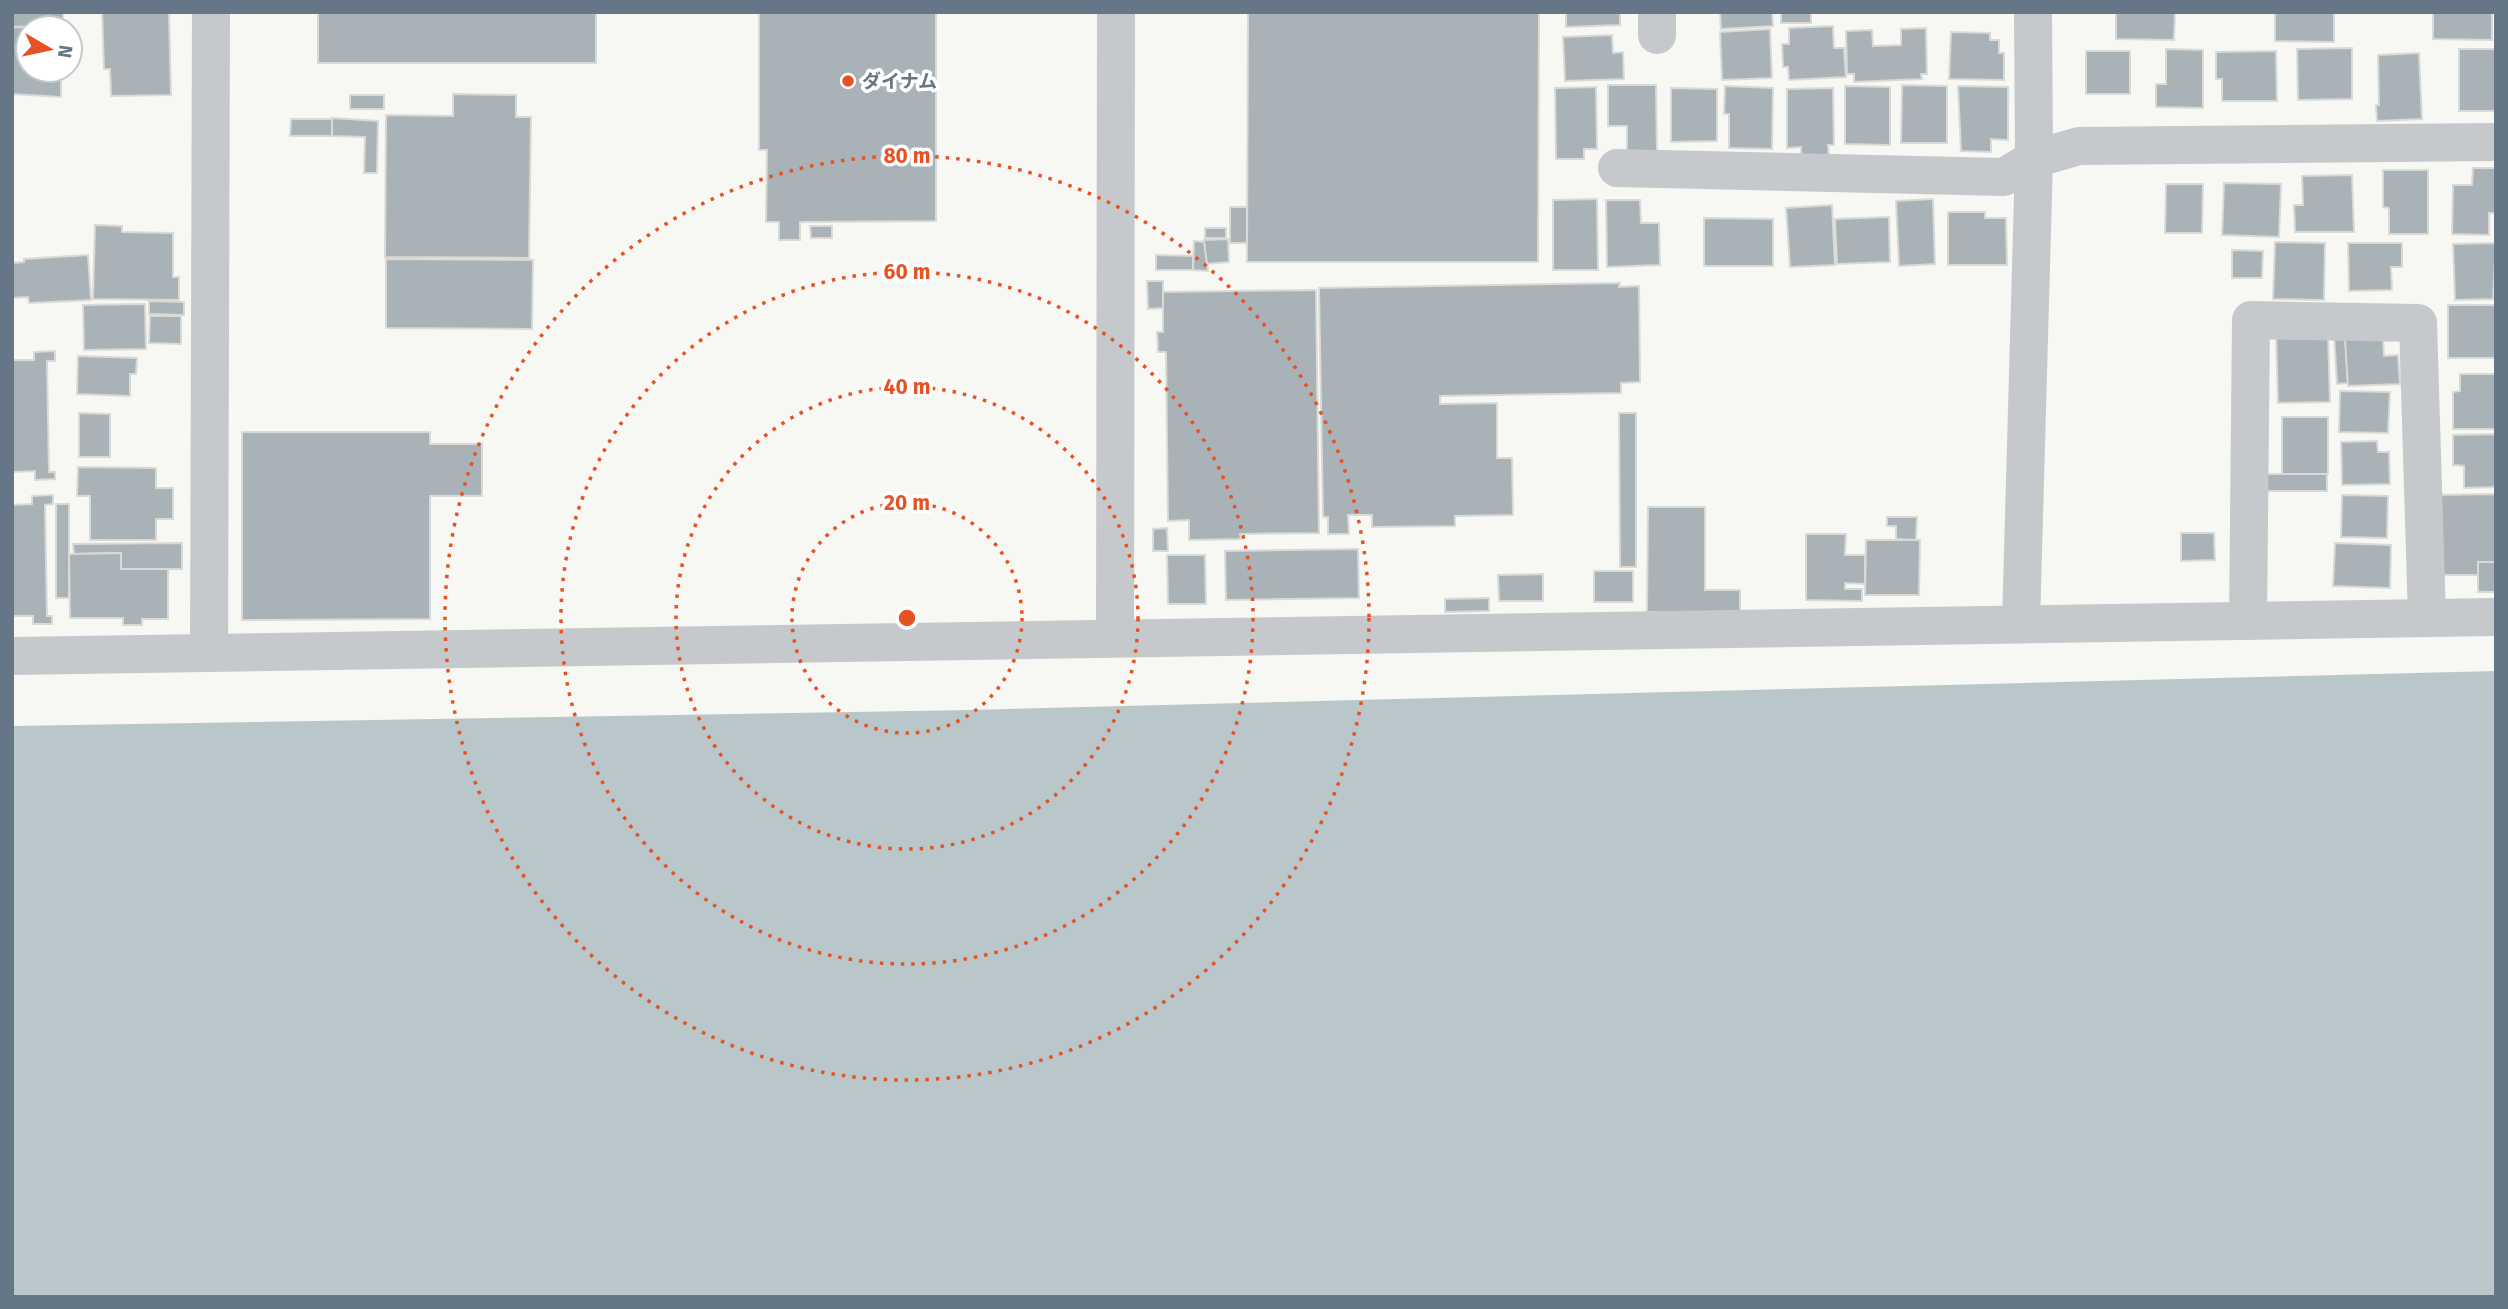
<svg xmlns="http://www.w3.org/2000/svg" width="2508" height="1309" viewBox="0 0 2508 1309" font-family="'Fira Sans','Noto Sans JP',sans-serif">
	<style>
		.water { fill: #bac7ca }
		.building { fill: #a9b2b7; stroke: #d9d9d6; stroke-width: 2 }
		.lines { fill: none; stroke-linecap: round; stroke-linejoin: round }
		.minor { stroke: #c5c9cc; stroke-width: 38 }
		.ring { fill: none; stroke: #e75224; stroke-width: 3.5; stroke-dasharray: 3.5 7 }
		.poi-dot { fill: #e75224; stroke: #fff; stroke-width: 2.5 }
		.labels { text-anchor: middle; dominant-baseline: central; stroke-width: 7; stroke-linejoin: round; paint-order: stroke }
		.poi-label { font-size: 19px; font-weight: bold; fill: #657786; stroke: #fff; text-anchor: start }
		.centre { fill: #e75224; stroke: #fff; stroke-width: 3.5 }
		.ring-label { font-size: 21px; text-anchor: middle; font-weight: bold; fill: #e75224; stroke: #fff; stroke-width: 7; stroke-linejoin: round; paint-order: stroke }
	</style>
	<rect width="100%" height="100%" fill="#f7f7f4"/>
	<path class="water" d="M2496 671V1297H12V726L972 710Z"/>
	<g class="building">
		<path d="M12 12H63V25L12 27Z"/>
		<path d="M102 12H169L171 95 111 96 110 69H104Z"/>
		<rect x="318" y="12" width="278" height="51"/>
		<path d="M759 12H936V221L800 222V240H779V222H766L767 150H759Z"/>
		<path d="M1248 12H1539L1538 262H1247Z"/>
		<path d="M1566 12H1620V25L1566 27Z"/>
		<path d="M1720 12H1772L1773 26 1721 29Z"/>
		<rect x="1781" y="12" width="30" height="11"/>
		<path d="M2116 12H2175L2174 40 2116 39Z"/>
		<path d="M2275 12H2334V42L2275 41Z"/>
		<path d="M2433 12H2492V40L2433 39Z"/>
		<path d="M1833 26 1834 48H1844L1846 77 1789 80 1788 67H1783L1782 44H1789V28Z"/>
		<path d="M12 27 62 28H28V70H61V97L12 94Z"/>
		<path d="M1926 28 1927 74H1921L1922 79 1854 82V74H1847L1846 31 1872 30 1873 46 1901 45V29Z"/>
		<path d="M1770 29 1772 78 1722 80 1720 32Z"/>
		<path d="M1951 32 1990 33V40H1999V53H2004V80L1949 79Z"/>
		<path d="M1612 35 1613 53 1623 52 1624 79 1565 81 1563 37Z"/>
		<path d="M2352 48V99L2298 100 2297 49Z"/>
		<path d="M2166 49 2203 50V108L2156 107V84H2166Z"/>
		<rect x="2459" y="49" width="37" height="62"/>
		<rect x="2086" y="51" width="44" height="43"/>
		<path d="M2276 51 2277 101H2222V79H2216V52Z"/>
		<path d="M2419 53 2422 119 2377 121 2376 105H2379L2378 55Z"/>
		<path d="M1608 85H1656L1657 155H1627V126H1608Z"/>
		<path d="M1902 85 1947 86V143H1901Z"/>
		<path d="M1725 86 1773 88 1772 149 1729 148V114H1724Z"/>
		<path d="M1845 86 1890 87V145L1845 144Z"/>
		<path d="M1958 86 2008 87V140L1991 139V152L1961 151Z"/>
		<path d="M1596 87 1597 149H1584V159H1556L1555 88Z"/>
		<path d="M1671 88 1717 89V141L1671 142Z"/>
		<path d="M1833 88 1834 145H1828L1829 157H1801V147L1787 148V89Z"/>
		<path d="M453 94 516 95V117H531L529 258 385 257 386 115 453 116Z"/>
		<rect x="350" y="95" width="34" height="14"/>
		<path d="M332 118 378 121 377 173H364L365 137 332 136Z"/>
		<path d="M291 119H332V136H290Z"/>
		<path d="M2473 168H2496V213H2489V235L2452 234 2453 185H2472Z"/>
		<path d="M2383 170H2428V234H2389V208L2383 207Z"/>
		<path d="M2352 175 2354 232H2295L2294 205H2303L2302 176Z"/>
		<path d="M2224 183 2281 184 2279 237 2222 235Z"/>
		<path d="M2166 184H2203L2202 233H2165Z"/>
		<path d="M1597 199 1598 270H1553V200Z"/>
		<path d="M1933 199 1935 264 1899 266 1896 201Z"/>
		<path d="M1606 200H1640L1641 223H1659L1660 265 1607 267Z"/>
		<path d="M1832 205 1835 265 1790 267 1786 208Z"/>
		<rect x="1230" y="207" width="17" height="36"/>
		<path d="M1948 212H1985V218H2006L2007 265H1948Z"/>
		<path d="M1889 217 1890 262 1837 264 1835 219Z"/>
		<path d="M1704 218 1773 219V266H1704Z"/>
		<path d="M95 225 122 226V232L173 233V277H179V300L93 299Z"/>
		<path d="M810 226H832V238H811Z"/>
		<rect x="1205" y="228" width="21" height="10"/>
		<path d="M1228 239 1229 262 1205 264 1204 240Z"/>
		<path d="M1194 241 1204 242 1208 271 1193 270Z"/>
		<path d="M2275 242 2325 243 2324 300 2273 299Z"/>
		<path d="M2348 243H2402V267H2391L2392 290 2349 291Z"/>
		<path d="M2496 243 2493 299 2455 300 2453 244Z"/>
		<path d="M2232 250 2263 251 2262 278H2232Z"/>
		<path d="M88 255 91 300 29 303 28 297 12 298V263L24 262V259Z"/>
		<path d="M1156 255 1193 256V270H1156Z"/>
		<path d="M386 259 533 260 532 329 386 328Z"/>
		<path d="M1147 281H1163V308L1148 309Z"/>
		<path d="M1620 283 1619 287 1639 286 1640 382 1621 383V393L1440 396V404L1497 403V458H1512L1513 515 1455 516V526L1372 527V515H1348L1349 534H1328V517H1323L1319 288Z"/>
		<path d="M1316 290 1319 533 1240 534 1241 539 1189 540V520L1168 521 1166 352H1158L1157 332H1163V292Z"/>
		<path d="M149 301 184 302V315L149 314Z"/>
		<path d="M145 304 146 349 84 350 83 305Z"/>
		<rect x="2448" y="305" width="48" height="53"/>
		<path d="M150 316H181V344L149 343Z"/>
		<path d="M2328 333 2330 402 2278 403 2276 334Z"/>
		<path d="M2334 333H2345L2348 383 2337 384Z"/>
		<path d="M2383 337 2384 356 2398 355 2400 384 2348 386 2345 339Z"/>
		<path d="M55 351V361H47L49 472H55V479L35 480V471L12 472V360H34V352Z"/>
		<path d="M78 356 137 358 136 374H130V396L77 394Z"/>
		<path d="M2460 374H2496V429H2453V392L2460 391Z"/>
		<path d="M2340 391 2390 392 2388 433 2339 432Z"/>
		<path d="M79 413 110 414V457H79Z"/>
		<path d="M1619 413H1636V567H1620Z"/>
		<rect x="2282" y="417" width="46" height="57"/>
		<path d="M242 432H430V444H482V496H430V619L242 620Z"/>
		<path d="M2496 434V487L2464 488V466L2453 465V435Z"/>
		<path d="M2377 441 2378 452H2389L2390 484 2342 485 2341 442Z"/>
		<path d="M78 467 156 468V488H173V519H156V540H90V496H77Z"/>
		<rect x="2262" y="474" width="65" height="17"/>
		<path d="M2496 494V562H2478V575H2438V495Z"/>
		<path d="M53 495V504L45 505 47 616H52V624H33V616H12V505L32 504V496Z"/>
		<path d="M2342 495 2388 496 2387 538 2341 537Z"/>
		<rect x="56" y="504" width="13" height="94"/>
		<path d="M1648 507H1705V590H1740V612H1647Z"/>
		<path d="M1887 517H1917L1916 540 1896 539V526H1887Z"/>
		<path d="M1167 528 1168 551H1153V529Z"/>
		<path d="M2181 533H2214L2215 560 2181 561Z"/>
		<path d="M1806 534H1846L1845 555H1865V584L1845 583V589H1862V601L1806 600Z"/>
		<path d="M1866 540H1920L1919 595H1865Z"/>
		<path d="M182 543V569H121V553L74 554 73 544Z"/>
		<path d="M2335 543 2391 545 2390 588 2333 586Z"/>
		<path d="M1358 549 1359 598 1226 600 1225 551Z"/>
		<path d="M121 553V569H168V619H142V625H123V618H70L69 554Z"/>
		<path d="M1167 555H1205L1206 604H1168Z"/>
		<rect x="2478" y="562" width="18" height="30"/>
		<rect x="1594" y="571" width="39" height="31"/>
		<path d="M1543 574V601H1499L1498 575Z"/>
		<path d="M1489 598V611L1445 612V599Z"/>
	</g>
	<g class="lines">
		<g class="minor">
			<path d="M1657 35V12"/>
			<path d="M1617 168 2004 177 2034 159 2079 146 2496 142"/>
			<path d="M2248 621 2251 320 2418 323 2427 618"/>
			<path d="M2021 624 2034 159 2033 12"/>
			<path d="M1115 638 1116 12"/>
			<path d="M209 653 211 12"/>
			<path d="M12 656 2496 617"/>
		</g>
	</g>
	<g class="ring">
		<circle cx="907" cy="618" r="115"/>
		<circle cx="907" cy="618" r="231"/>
		<circle cx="907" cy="618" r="346"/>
		<circle cx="907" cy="618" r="462"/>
	</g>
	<circle class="poi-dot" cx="848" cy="81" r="7"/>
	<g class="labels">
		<g class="poi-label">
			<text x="862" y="81">ダイナム</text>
		</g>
	</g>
	<circle cx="907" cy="618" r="10" class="centre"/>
	<g class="ring-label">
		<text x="907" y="163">80 m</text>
		<text x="907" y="279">60 m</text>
		<text x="907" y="394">40 m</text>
		<text x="907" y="510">20 m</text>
	</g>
	<rect width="2508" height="1309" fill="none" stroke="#657786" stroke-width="28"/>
	<g transform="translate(49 49) rotate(99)"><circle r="33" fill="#ffffff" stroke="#c1c9cf" stroke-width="2"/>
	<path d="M0-5L12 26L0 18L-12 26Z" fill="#e75224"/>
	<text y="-10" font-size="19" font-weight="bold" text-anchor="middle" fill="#657786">N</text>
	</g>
</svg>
